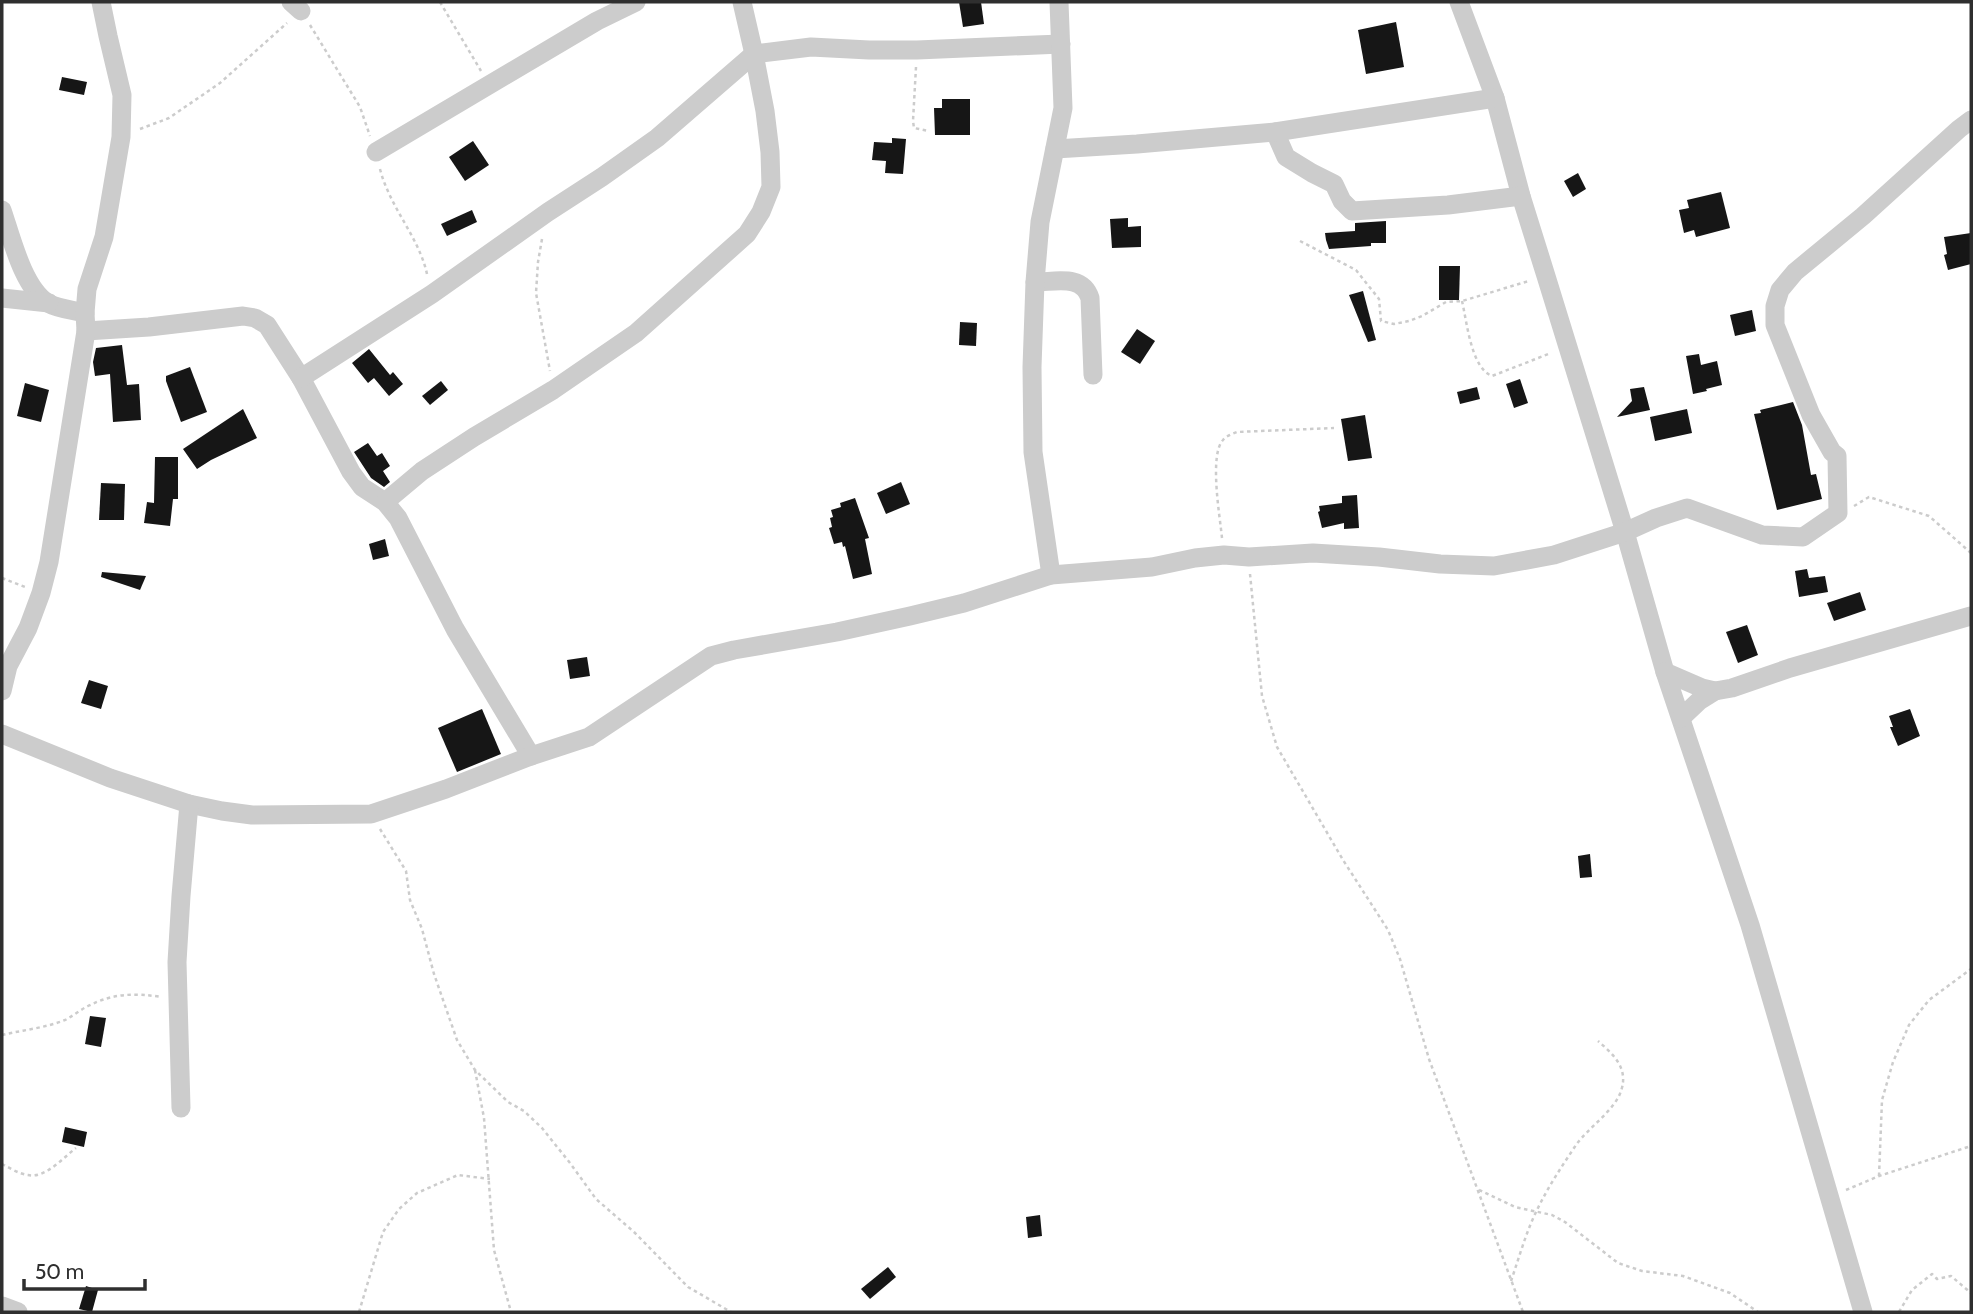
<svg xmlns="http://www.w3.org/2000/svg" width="1973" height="1314" viewBox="0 0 1973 1314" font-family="Cabin,sans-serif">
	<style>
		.building { fill: #161616 }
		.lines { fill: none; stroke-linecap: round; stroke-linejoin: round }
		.path { stroke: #ccc; stroke-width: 2.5; stroke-dasharray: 3.5 3.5; stroke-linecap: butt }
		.minor { stroke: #ccc; stroke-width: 19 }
	</style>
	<rect width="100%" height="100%" fill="#fff"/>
	<g class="building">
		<path d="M959 2H981L984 24 963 27Z"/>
		<path d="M1396 22 1404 67 1366 74 1358 30Z"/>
		<path d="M62 77 87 82 84 95 59 90Z"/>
		<path d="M942 99H970V135H935L934 108H942Z"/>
		<path d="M892 138 906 139 903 174 885 173 886 161 872 160 874 142 892 143Z"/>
		<path d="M473 141 489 165 465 181 449 157Z"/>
		<path d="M1578 173 1586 189 1573 197 1564 181Z"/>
		<path d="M1721 192 1730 228 1696 237 1694 230 1684 233 1679 210 1689 208 1687 200Z"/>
		<path d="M472 210 477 222 447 236 441 224Z"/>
		<path d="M1128 218V227L1141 226V247L1112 248 1110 219Z"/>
		<path d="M1386 221V243H1371V246L1329 249 1326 240 1325 233 1355 231V223Z"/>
		<path d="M1971 233V264L1948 270 1944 255 1947 254 1944 237Z"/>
		<path d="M1439 266H1460L1459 300H1439Z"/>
		<path d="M1363 291 1376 340 1368 342 1349 295Z"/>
		<path d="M1752 310 1756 331 1735 336 1730 315Z"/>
		<path d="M960 322 977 323 976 346 959 345Z"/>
		<path d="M1137 329 1155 341 1140 364 1121 352Z"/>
		<path d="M122 345 127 385 139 384 141 420 113 422 110 374 95 376 93 362 96 348Z"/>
		<path d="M369 349 390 375 393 372 403 384 389 396 374 378 368 383 352 363Z"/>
		<path d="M1699 354 1701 365 1717 361 1722 385 1706 389 1707 391 1693 394 1686 356Z"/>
		<path d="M190 367 207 412 181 422 166 381V376Z"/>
		<path d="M1520 379 1528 403 1514 408 1506 384Z"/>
		<path d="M441 381 448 390 430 405 422 396Z"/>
		<path d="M25 383 49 390 41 422 17 416Z"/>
		<path d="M1477 387 1480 399 1460 404 1457 392Z"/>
		<path d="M1644 387 1650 410 1617 417 1632 401 1630 389Z"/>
		<path d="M1793 402 1802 425 1811 475 1816 474 1822 499 1777 510 1754 414 1761 413 1760 410Z"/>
		<path d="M243 409 257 438 211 460 197 469 183 449Z"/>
		<path d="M1687 409 1692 433 1655 441 1650 417Z"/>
		<path d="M1365 415 1372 458 1348 461 1341 419Z"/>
		<path d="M368 443 377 456 382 453 390 466 383 471 390 482 384 487 371 478 354 452Z"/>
		<path d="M155 457H178V499H173L170 526 144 523 147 502 154 503Z"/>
		<path d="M901 482 910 504 886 514 877 493Z"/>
		<path d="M101 483 125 484 124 520H99Z"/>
		<path d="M1357 495 1359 528 1344 529V523L1322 528 1318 512 1320 511 1319 506 1342 503V496Z"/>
		<path d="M855 498 869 538 865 539 872 574 853 579 845 546 843 547 842 542 834 544 829 528 832 527 830 518 833 517 831 510 841 507 840 503Z"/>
		<path d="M385 539 389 556 373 560 369 544Z"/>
		<path d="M1807 569 1809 578 1825 576 1828 592 1799 597 1795 571Z"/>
		<path d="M102 572 146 576 140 590 101 577Z"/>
		<path d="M1860 592 1866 610 1834 621 1827 603Z"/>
		<path d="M1747 625 1758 655 1738 663 1726 632Z"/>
		<path d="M587 657 590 676 570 679 567 660Z"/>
		<path d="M89 680 108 686 101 709 81 703Z"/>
		<path d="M482 709 501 754 457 772 438 728Z"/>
		<path d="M1910 709 1920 736 1898 746 1890 727H1893L1889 716Z"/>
		<path d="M1590 854 1592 877 1580 878 1578 856Z"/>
		<path d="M90 1016 106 1018 101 1047 85 1044Z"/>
		<path d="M65 1127 87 1132 84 1147 62 1142Z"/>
		<path d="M1040 1215 1042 1236 1028 1238 1026 1217Z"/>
		<path d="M888 1267 896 1277 870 1299 861 1289Z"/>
		<path d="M86 1286 98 1290 92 1312 79 1309Z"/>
	</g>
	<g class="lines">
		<g class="path">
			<path d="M440 2 481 71"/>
			<path d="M310 25 360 107 370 136"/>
			<path d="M916 67 913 121 914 128 929 131"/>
			<path d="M140 129 169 118 220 83 287 23"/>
			<path d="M380 169C390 208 419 237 427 274"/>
			<path d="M542 239 538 262 536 293 550 371"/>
			<path d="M1300 241 1356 270 1379 299 1381 321 1394 324 1409 321 1422 316 1446 302 1462 301 1529 281"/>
			<path d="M1462 301C1467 322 1471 368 1492 376L1551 353"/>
			<path d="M1854 506 1869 497 1929 516 1971 553"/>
			<path d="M1222 538C1220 517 1209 455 1223 440 1226 436 1232 434 1237 432L1334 428"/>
			<path d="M1250 574 1262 696 1277 747 1343 860 1388 930 1400 959 1429 1059 1523 1312"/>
			<path d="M2 578 25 587"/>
			<path d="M380 829 406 871 410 900 422 929 434 974 457 1040 475 1070 508 1102 524 1111 542 1128 570 1163 596 1199 634 1232 688 1287 731 1312"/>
			<path d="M2 1035C23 1030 45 1028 65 1020 73 1016 80 1010 88 1006 114 993 134 993 162 997"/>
			<path d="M475 1070 484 1118 494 1250 511 1312"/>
			<path d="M2 1164C10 1168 19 1174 28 1175 45 1179 64 1157 76 1148"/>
			<path d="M1879 1176 1882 1100 1893 1062 1909 1025 1929 1000 1971 969"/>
			<path d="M1479 1190 1515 1207 1552 1215 1565 1222 1618 1263 1642 1271 1683 1276 1730 1293 1758 1312"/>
			<path d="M1846 1190 1879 1176 1971 1146"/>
			<path d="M1511 1281C1519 1258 1526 1232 1537 1210 1548 1187 1562 1166 1576 1145 1588 1128 1615 1110 1621 1091 1629 1068 1613 1054 1598 1041"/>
			<path d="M359 1312 383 1232 399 1209 417 1193 458 1175 490 1179"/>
			<path d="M1899 1312 1912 1290 1932 1274 1937 1279 1951 1276 1971 1293"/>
		</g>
		<g class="minor">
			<path d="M291 2 301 11"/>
			<path d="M1459 2 1495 98 1521 196 1546 276 1625 532 1665 672 1750 925 1863 1312"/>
			<path d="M1275 132 1286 157 1312 173 1334 184 1342 201 1352 211 1448 205 1521 196"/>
			<path d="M1055 149 1137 144 1275 132 1495 98"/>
			<path d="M376 152 597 21 636 2"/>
			<path d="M2 210C11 236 23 288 48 303 58 309 73 310 85 313"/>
			<path d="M1035 282C1056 282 1082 274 1090 298L1093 375"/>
			<path d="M2 298 49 303"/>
			<path d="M86 331 149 327 243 316 255 318 267 325 301 378 351 472 362 487 385 502 398 518 455 629 531 756"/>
			<path d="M301 378 432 294 548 212 602 177 657 138 754 54 811 47 869 50H917L1061 44"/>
			<path d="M385 502 422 471 474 437 553 390 636 333 747 234 761 212 771 187 770 152 765 111 754 54 742 2"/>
			<path d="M1051 575 1033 452 1032 367 1035 282 1040 222 1063 108 1059 2"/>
			<path d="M1665 672 1702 688 1715 691 1732 688 1790 668 1971 616"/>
			<path d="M2 691 8 666 28 628 41 593 49 562 86 331 85 313 87 289 104 237 121 137 122 95 108 36 101 2"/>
			<path d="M1681 718 1699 701 1715 691"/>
			<path d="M2 734 110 778 189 804 222 811 252 815 371 814 446 789 531 756 589 737 711 656 734 650 837 632 910 616 964 603 1051 575 1152 567 1195 558 1224 555 1249 557 1313 553 1379 557 1440 564 1494 566 1554 555 1625 532 1656 518 1687 508 1762 535 1803 537 1838 513 1837 456 1832 452 1811 415 1775 325V306L1780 290 1795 272 1863 216 1959 129 1971 120"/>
			<path d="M181 1108 177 962 181 896 189 804"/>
			<path d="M2 1306 18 1312"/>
		</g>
	</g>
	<rect width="1973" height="1314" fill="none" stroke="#2f2f2f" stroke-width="7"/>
	<path d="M24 1279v10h121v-10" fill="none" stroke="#2f2f2f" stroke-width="3.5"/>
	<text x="35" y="1279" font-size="21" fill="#2f2f2f" stroke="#ffffff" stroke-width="5" paint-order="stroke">50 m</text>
</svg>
